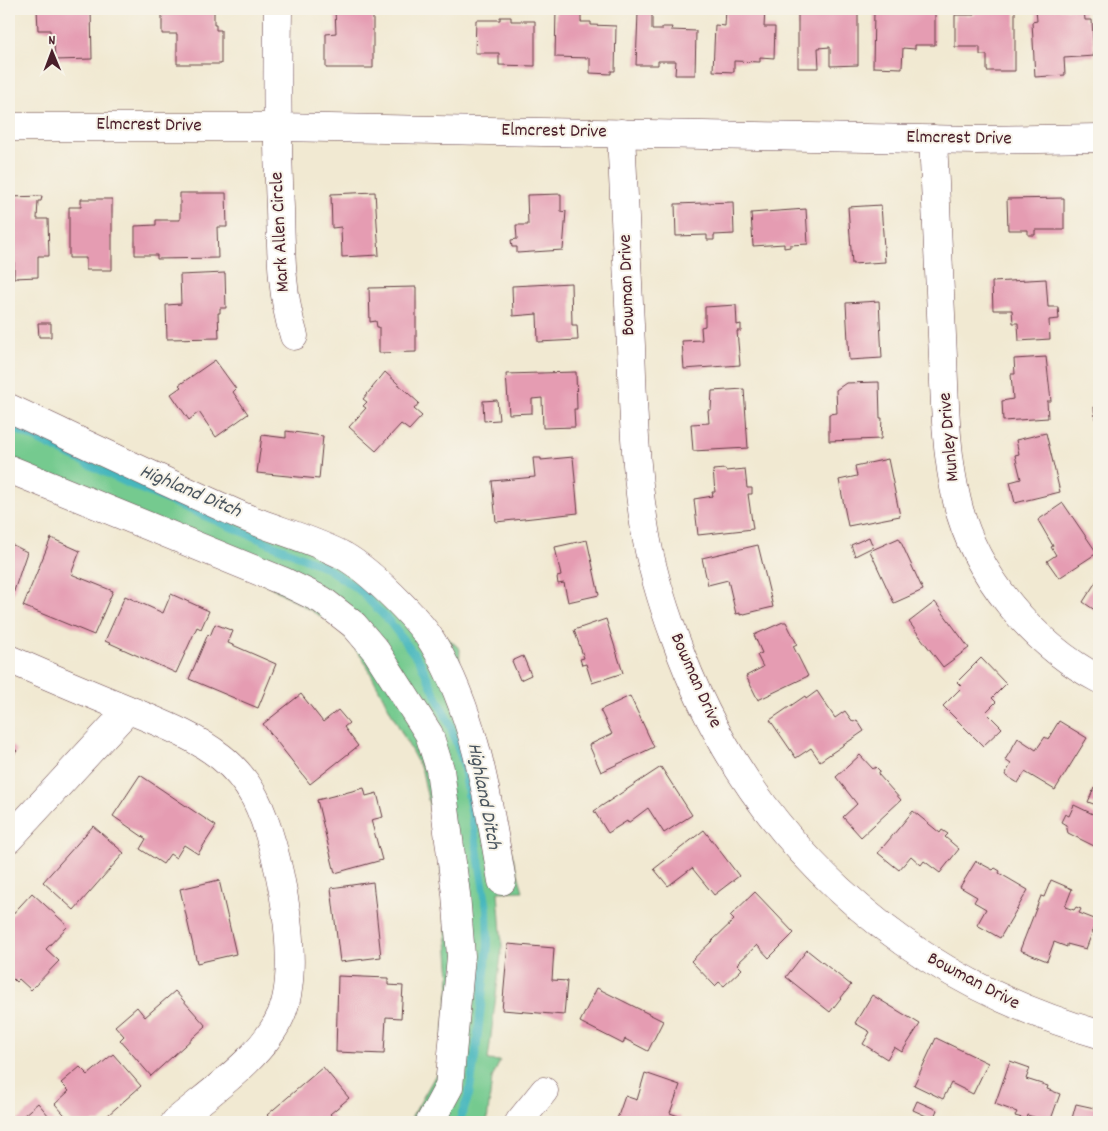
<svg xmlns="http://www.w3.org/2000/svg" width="1108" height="1131" viewBox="0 0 1108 1131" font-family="Dekko,sans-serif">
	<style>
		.green { fill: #75ca8f; stroke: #60745d }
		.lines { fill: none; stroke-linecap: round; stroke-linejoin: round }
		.stream { stroke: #47b7bd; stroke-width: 8 }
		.building { fill: #e59cb2 }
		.minor-casing { stroke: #633d44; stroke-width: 29 }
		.minor { stroke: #fff; stroke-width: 28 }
		.labels { text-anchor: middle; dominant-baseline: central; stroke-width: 4; stroke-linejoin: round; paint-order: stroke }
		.street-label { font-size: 19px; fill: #4a1f2b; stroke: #f7f3e8 }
		.water-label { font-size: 20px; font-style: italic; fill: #49545e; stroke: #f7f3e8 }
	</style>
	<rect width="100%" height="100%" fill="#f7f3e8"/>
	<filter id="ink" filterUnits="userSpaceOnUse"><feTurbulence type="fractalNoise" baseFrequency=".02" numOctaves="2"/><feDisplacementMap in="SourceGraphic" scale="10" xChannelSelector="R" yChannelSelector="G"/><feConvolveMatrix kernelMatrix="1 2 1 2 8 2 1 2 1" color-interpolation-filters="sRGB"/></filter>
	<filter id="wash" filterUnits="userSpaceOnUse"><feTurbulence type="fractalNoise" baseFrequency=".0096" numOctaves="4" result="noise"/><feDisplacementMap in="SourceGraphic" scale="20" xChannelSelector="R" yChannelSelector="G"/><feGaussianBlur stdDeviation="1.12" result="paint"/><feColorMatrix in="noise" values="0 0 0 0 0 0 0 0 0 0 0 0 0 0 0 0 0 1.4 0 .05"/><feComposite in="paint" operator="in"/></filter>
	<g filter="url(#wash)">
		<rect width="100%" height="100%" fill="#f1e9d2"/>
		<path class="green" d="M9 401 375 572 460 649 459 674 523 891 498 892 502 947 488 1060 500 1061 492 1078 487 1122H409L439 1069 450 977 440 858 422 771 363 659 337 626 259 580 9 479Z"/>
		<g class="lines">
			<path class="stream" d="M9 426 127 483 325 567 359 590 389 621 420 662 450 725 463 763 487 909 488 945 476 1051 469 1095 459 1122"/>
		</g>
		<g id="blocks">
			<g class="building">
				<path d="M37 9H91L92 59 55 60 54 39 50 40V30H38Z"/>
				<path d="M176 9H214V25H216V30H221V64H177V34H162V11H176Z"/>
				<path d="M335 9H373V68H326V34L336 33Z"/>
				<path d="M556 9H581V22H591V25L616 26 615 71H611V74L590 73V58L555 57Z"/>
				<path d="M726 9H765L764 27H775L774 58 760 57V62L734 61V72L713 71 715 25 725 26Z"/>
				<path d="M816 9H830L829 11H858V65L830 66V47L818 48 819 68H798V12L816 13Z"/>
				<path d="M901 9 935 12V45H915V49L903 48 902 68 873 67 874 11 901 12Z"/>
				<path d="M974 9H1015V71H987V55H980V47H955V15H974Z"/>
				<path d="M1036 9H1084L1085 20H1092L1094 56 1064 58 1065 75 1035 77 1032 22 1037 21Z"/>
				<path d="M638 13H652V30H662V27H672L671 30 696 31 695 75H675L676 61H658V65H636Z"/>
				<path d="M500 17H511V21H535V66L499 65V53H475L476 20H500Z"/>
				<path d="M375 192 379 255 342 257 341 227 332 228 331 194Z"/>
				<path d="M180 193H226L227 227H217L218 258 157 259V255H135V226L156 225V220H180Z"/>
				<path d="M561 194V212L566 211 563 250 517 253V247H512L511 240 517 239 516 225H528L527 195Z"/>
				<path d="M42 196 41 201H38L37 219H48L49 256H38V277L14 278V256L11 257 10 197Z"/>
				<path d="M1064 198V230H1035V235H1028V230H1008L1007 199Z"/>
				<path d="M81 199H112V270H86V258H69V207H81Z"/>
				<path d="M733 202 734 234 714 235V240H707V235L676 236 675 204Z"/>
				<path d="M881 205 885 262 852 264 848 207Z"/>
				<path d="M806 209 808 244 790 245V247L784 248V244L753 246 751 213Z"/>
				<path d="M225 273 226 308H220V313H218L219 338 167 339 166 305 181 304 180 275Z"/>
				<path d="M1046 279 1048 307H1058L1059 319 1049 320 1050 339 1019 341 1018 323H1013L1012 310H993L992 282Z"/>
				<path d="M571 283 572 325H577L578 340 538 342 537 314 513 316 512 286Z"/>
				<path d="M416 287V352L379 353V327H377L376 321 370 322 369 288Z"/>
				<path d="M879 301 882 358 849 360 846 303Z"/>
				<path d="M736 305 737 325 741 324V331H737L740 365 684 369 682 341 702 340 701 327 705 326V307Z"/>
				<path d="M38 323H51V337H39Z"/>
				<path d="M1046 357 1051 401H1047L1048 418 1003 421 1002 401 1013 399 1011 374H1015L1014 359Z"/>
				<path d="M215 360 236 389 233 392 248 414 216 437 199 412 189 420 171 394 181 387 179 385Z"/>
				<path d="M385 372 419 403 414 409 422 416 409 430 401 424 376 451 349 427 366 408 363 406 367 402 363 399Z"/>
				<path d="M576 372 577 409H574L575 427 543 428 542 398 532 399V413L509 414 506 374Z"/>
				<path d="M879 382 880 418H882L881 439 829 441V414L837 413 836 390 846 383Z"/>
				<path d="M744 389 748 448 693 451 691 424 709 423 708 410H711L712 391Z"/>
				<path d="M497 400 499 420 484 421 483 401Z"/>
				<path d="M1094 407H1099V419H1095Z"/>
				<path d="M286 431 323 436 319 479 257 473 262 435 286 438Z"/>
				<path d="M1046 433 1060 492 1015 503 1010 482 1021 479 1015 455 1019 454 1016 440Z"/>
				<path d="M573 457 578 513 496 522 492 481 535 477 533 458H541V460Z"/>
				<path d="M888 459 900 516 848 526 839 480 857 476 855 466Z"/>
				<path d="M725 469 726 471 745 469 747 488H752V494H748L753 529 698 535 694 499 713 496 712 492H715L713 470Z"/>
				<path d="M1063 503 1097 553 1059 578 1047 561 1056 555 1051 547 1053 546 1038 520Z"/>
				<path d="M869 537 873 547 855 556 851 545Z"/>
				<path d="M51 538 80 551 71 574 113 591 94 635 23 606Z"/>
				<path d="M899 538 923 590 894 603 870 551Z"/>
				<path d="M587 540 599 595 568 602 564 583 558 584 557 577 561 576 555 547Z"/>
				<path d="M9 543 27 552 12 597 9 596Z"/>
				<path d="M758 545 773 607 740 615V613L736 614 728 580 708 585 702 558Z"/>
				<path d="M1099 577V613L1083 602Z"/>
				<path d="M171 594 209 611 201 629 197 627 176 673 105 641 125 596 163 613Z"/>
				<path d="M935 602 969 648 943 667 909 622Z"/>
				<path d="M606 619 623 673 592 683 586 664 582 665 580 659 584 658 574 630Z"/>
				<path d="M783 622H786L797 644 793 646 808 676 758 700 746 676 763 667 757 655 762 653 754 635Z"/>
				<path d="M215 624 233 631 228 643 276 664 258 708 189 679 208 634 210 636Z"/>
				<path d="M523 656 531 675 520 680 512 661Z"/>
				<path d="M981 658 1006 684 992 698 996 702 986 712 1002 728 983 746 943 706 962 687 957 682Z"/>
				<path d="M817 691 835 718 845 711 853 722 857 720 864 731 820 761 811 748 796 758 770 720 805 696 806 699Z"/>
				<path d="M301 694 323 722 338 710 349 723 344 727 358 746 310 784 263 724Z"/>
				<path d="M630 696 654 747 601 772 589 745 612 734 600 710Z"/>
				<path d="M1059 721 1087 738 1055 790 1025 772 1018 783 1005 775 1011 764 1005 760 1018 738 1036 750 1045 737 1048 739Z"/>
				<path d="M9 743 17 751 9 760Z"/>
				<path d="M860 755 873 769 876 767 880 771 878 774 901 800 861 837 843 817 857 804 836 777Z"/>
				<path d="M661 767 692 815 664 833 648 808 628 823 627 821 608 833 594 811Z"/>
				<path d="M140 775 216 826 198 854 184 845 176 858 170 854 163 864 140 849 146 839 113 816Z"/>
				<path d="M364 788 366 796 377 793 383 817 371 820 382 860 335 873 317 800Z"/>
				<path d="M1094 788 1099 791V806L1088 802Z"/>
				<path d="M1074 805 1099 817V841L1096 847 1068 833 1066 825 1061 822 1065 814 1069 816Z"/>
				<path d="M913 811 940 833 942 830 948 834 945 837 959 849 940 873 924 861 921 865 911 856 899 870 878 853Z"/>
				<path d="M93 826 124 853 74 910 43 882Z"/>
				<path d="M704 830 739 876 714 895 692 868 668 886 654 869Z"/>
				<path d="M976 861 993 870 995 868 1000 871 999 873 1028 890 1000 938 977 925 986 909 974 902 977 897 960 887Z"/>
				<path d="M219 880 236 954 197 963 180 889Z"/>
				<path d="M1051 880 1072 889 1065 907 1074 910 1076 907 1081 909 1079 913 1097 920 1086 949 1067 944V947L1054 942 1047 961 1020 950 1041 896 1044 897Z"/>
				<path d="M373 882 381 957 340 962 331 888Z"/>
				<path d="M755 892 794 933 769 958 757 945 737 964 742 969 724 986 719 982 715 986 691 961 734 920 730 916Z"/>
				<path d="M32 893 68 926 46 949 59 961 31 990 19 979 16 982 9 975V918Z"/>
				<path d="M508 944 554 948 552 980 567 981 564 1015 502 1010Z"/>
				<path d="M807 950 851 985 830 1012 786 977Z"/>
				<path d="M338 976 388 978V985L403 986 401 1018 386 1017 384 1054 336 1052Z"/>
				<path d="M597 988 663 1021 648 1051 625 1039 623 1044 580 1022Z"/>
				<path d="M175 991 206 1026 151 1076 120 1040 124 1036 115 1026 137 1007 145 1017Z"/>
				<path d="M872 995 920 1024 902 1052 894 1047 887 1059 863 1044 870 1032 855 1023Z"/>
				<path d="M936 1038 988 1063 973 1094 951 1083 943 1099 914 1085Z"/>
				<path d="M113 1054 141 1086 100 1122H71L55 1104 69 1091 61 1083 80 1067 88 1075Z"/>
				<path d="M1010 1061 1030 1068 1026 1079 1048 1086 1047 1089 1060 1094 1050 1122 1027 1115 1026 1119 1015 1116 1017 1112 995 1104Z"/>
				<path d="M323 1067 349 1098 330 1114 337 1122H273L267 1115Z"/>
				<path d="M645 1073 680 1085 670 1113 681 1117 679 1122H616L625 1096 637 1100Z"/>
				<path d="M917 1101 937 1110 933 1119 913 1110Z"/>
				<path d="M38 1103 54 1122H16Z"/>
				<path d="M1076 1104 1099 1109V1122H1071Z"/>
			</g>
		</g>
	</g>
	<g filter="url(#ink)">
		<use href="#blocks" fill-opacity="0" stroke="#633d44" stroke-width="1"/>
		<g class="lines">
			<defs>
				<g id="minor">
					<path d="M278 9C277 75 277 141 280 208 281 252 281 294 294 336"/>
					<path d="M9 127H277L976 140 1099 138"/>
					<path d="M621 133C624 204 627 275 631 346 633 407 635 469 645 530 651 567 662 603 675 638 745 835 899 977 1099 1034"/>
					<path d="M933 139C936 205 939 270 942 336 945 391 944 447 957 501 974 574 1034 645 1099 679"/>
					<path d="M9 408C86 444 163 481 242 516 275 530 312 539 344 556 370 571 417 617 433 643 476 715 488 800 502 881"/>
					<path d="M9 469 285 582 322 600 354 625 376 651 429 734 440 769 456 894 461 956 449 1087 430 1122"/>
					<path d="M9 659C48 676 88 693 127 709 160 723 193 735 221 757 235 768 247 783 255 798 279 845 303 966 281 1015 263 1057 209 1093 175 1122"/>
					<path d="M9 839 128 710"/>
					<path d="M519 1122 544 1091"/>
				</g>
			</defs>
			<use href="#minor" class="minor-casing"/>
			<use href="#minor" class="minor"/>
		</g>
	</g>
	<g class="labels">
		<g class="street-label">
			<text transform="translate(149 126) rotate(1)">Elmcrest Drive</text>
			<text transform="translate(554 132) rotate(1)">Elmcrest Drive</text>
			<text transform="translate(959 139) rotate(1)">Elmcrest Drive</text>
			<text transform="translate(281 232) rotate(-93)">Mark Allen Circle</text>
			<text transform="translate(628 285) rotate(-92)">Bowman Drive</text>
			<text transform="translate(950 437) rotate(-95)">Munley Drive</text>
			<text transform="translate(695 681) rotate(66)">Bowman Drive</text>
			<text transform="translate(973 982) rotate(28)">Bowman Drive</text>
		</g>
		<g class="water-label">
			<text transform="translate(190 492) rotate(23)">Highland Ditch</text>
			<text transform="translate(483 796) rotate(79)">Highland Ditch</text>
		</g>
	</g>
	<rect width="1108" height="1131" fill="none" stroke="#f7f3e8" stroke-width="30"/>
	<g transform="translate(52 52) rotate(359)" stroke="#f7f3e8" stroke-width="4" paint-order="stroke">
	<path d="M0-4L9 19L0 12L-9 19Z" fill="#4a1f2b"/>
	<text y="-8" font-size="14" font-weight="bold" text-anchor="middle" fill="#4a1f2b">N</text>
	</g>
</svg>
